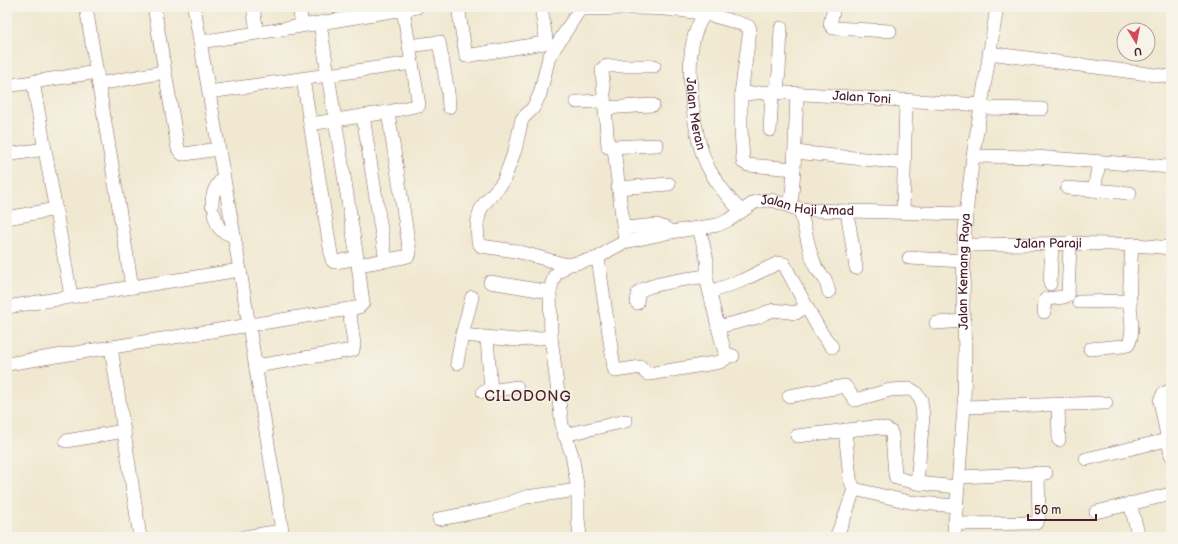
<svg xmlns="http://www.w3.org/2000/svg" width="1178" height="544" viewBox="0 0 1178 544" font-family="'Balsamiq Sans',sans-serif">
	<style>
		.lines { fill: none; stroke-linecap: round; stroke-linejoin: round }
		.minor-casing { stroke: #846565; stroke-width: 14 }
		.minor { stroke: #fff; stroke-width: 13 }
		.labels { text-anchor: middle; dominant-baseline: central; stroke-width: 3; stroke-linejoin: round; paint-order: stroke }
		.street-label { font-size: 13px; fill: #4a1f2b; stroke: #f7f3e8 }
		.quarter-label { font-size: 15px; letter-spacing: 1px; fill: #4a1f2b; stroke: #f7f3e8 }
	</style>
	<rect width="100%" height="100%" fill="#f7f3e8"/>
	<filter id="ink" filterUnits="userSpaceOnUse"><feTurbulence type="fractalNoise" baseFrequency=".025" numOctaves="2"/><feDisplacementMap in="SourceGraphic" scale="8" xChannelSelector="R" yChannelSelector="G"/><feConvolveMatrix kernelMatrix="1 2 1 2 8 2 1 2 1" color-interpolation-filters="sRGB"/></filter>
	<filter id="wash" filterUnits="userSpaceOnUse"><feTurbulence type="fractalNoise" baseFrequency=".012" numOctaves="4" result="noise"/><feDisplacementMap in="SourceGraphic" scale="16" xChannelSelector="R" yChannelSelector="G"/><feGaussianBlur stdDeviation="0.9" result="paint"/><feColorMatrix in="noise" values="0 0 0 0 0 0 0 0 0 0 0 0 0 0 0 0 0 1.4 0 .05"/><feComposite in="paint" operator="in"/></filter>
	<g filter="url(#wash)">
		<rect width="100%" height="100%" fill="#f0e8d0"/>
	</g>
	<g filter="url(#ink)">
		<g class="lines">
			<defs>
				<g id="minor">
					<path d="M86 7 132 287"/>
					<path d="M156 7 155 12 178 149 182 154H185L218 149"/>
					<path d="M194 7 240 270 283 537"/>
					<path d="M253 7 257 32"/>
					<path d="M299 7 302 25"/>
					<path d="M458 7 466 56 544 43 546 39 541 7"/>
					<path id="s1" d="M709 7C701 18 694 33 692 46 687 76 694 140 708 167 714 179 731 203 742 211"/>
					<path d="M834 7 830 24 833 28 890 31"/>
					<path d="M396 11 417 7"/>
					<path d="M320 23 392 11"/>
					<path d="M200 42 320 23 328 75 412 63"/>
					<path d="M409 46 439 42 448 92 449 107"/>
					<path d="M989 53 1171 77"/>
					<path d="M654 66H607L603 68 602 70 608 147 657 145"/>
					<path d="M33 82 71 296"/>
					<path d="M99 84 164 72"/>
					<path d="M7 86 97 72"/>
					<path d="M209 92 328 75 357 258 336 262H334L332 260 303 79"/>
					<path id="s2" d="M741 94 772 92 982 105"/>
					<path d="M577 102 604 101"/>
					<path d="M605 108 653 105"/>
					<path d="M981 108 1042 109"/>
					<path d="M363 116 386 261"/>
					<path d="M310 124 388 112 419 105 403 9"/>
					<path d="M770 130 772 92 777 89 779 72 781 28"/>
					<path d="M614 148 625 242"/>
					<path d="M795 152 904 163"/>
					<path d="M7 155 44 149"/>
					<path d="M973 156 1035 157 1171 167"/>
					<path d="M618 188 669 184"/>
					<path d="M1067 188 1130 193"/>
					<path d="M1094 190 1099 163"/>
					<path d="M212 205C212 192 215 188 223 177"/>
					<path d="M790 206 792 195 794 169 797 94"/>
					<path d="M800 209 810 251 816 268 825 279 829 292"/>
					<path d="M847 211 856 268"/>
					<path d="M903 212 906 101"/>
					<path d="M214 214C218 229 219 231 234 236"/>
					<path d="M7 218 56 209"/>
					<path d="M624 228 657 225 665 228 671 232"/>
					<path d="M699 228 707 260V281L718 327 725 353 733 356"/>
					<path id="s3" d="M964 245C1033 244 1102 241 1171 248"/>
					<path d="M598 258 614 368 615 371 641 367 647 374H649L720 362 725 359V353"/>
					<path d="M909 258 964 261"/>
					<path d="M567 265 516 251 481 246 478 241 477 224 480 211 484 204 503 182 515 150 522 119 533 108 540 94 549 57 580 9C629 8 678 5 725 19 733 22 742 23 749 27L750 29 741 94V129L743 162 748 165 794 169"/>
					<path d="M490 282 550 292"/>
					<path d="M1050 284 1052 244"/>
					<path d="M710 292 741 281 778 263 784 264 806 306 822 334 832 347"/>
					<path d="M472 297 462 335 518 340 551 337"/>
					<path d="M1079 302 1130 301"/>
					<path d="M637 303 638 293C645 284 692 278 707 276"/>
					<path d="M7 307 240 270"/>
					<path d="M1044 312 1045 301 1046 299 1064 297 1068 295 1070 244"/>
					<path d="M936 323 964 321"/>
					<path d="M718 327 758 317 765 313 774 310 796 313 806 306"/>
					<path d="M487 338 491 391"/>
					<path d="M111 347 140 537"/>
					<path d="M1090 349 1123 346 1128 345C1135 333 1130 315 1130 301 1129 282 1131 263 1132 244"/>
					<path d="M457 363 462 335"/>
					<path d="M7 364 349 309"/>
					<path d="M256 366 353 350 354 344 349 309 359 307 363 303 358 265 404 257 408 256 410 253 388 112"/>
					<path d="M1171 390 1163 394 1160 401 1171 455"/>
					<path d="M483 392 517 387"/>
					<path d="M789 396 845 386 855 400 890 390 910 389 915 392 921 400 923 417 917 483"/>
					<path d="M1058 405 1059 440"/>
					<path d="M964 407 1106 403"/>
					<path d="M564 435 626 421"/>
					<path d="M797 436 874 427 886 429 891 432 892 436 895 474 896 478 917 483 958 487"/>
					<path d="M66 441 124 431"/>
					<path d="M1086 459 1171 439"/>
					<path d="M959 477 1046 473"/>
					<path d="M854 489 909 502 956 506"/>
					<path d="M1130 503 1139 537"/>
					<path d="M1096 512 1171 494"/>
					<path d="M439 519 492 509 526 497 578 490"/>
					<path d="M954 524 1036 523 1039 518 1038 473"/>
					<path d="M244 537 281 531"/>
					<path id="s4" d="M580 537 578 518V490L572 455 562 425 551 337 550 292 552 283 555 275 567 265 598 258 611 249 625 242 671 232 718 225 729 220 755 202 768 200 775 201 794 208 809 210 966 214"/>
					<path d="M836 537 845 516 854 489 850 479 845 430"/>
					<path id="s5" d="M954 537 964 407 965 348 963 308 964 245 966 214 973 156 997 7"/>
				</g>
			</defs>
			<use href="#minor" class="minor-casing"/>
			<use href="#minor" class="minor"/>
		</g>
	</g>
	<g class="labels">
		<g class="street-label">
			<text stroke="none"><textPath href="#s2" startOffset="121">Jalan Toni</textPath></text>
			<text stroke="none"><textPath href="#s1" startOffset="111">Jalan Meran</textPath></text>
			<text stroke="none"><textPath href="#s4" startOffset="536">Jalan Haji Amad</textPath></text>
			<text stroke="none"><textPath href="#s3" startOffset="84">Jalan Paraji</textPath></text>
			<text stroke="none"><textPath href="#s5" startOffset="266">Jalan Kemang Raya</textPath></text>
		</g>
		<g class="quarter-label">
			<text x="528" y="396">CILODONG</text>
		</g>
	</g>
	<rect width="1178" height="544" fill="none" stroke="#f7f3e8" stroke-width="24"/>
	<g transform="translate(1136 42) rotate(170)"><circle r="19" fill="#f7f3e8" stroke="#b29e9c"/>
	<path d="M0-3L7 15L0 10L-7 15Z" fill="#d1495b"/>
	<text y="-6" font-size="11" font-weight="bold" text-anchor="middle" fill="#4a1f2b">U</text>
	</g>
	<path d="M1028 514v6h68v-6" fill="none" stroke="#4a1f2b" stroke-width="2"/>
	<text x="1034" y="514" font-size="12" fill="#4a1f2b" stroke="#f7f3e8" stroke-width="3" paint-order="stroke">50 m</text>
</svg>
